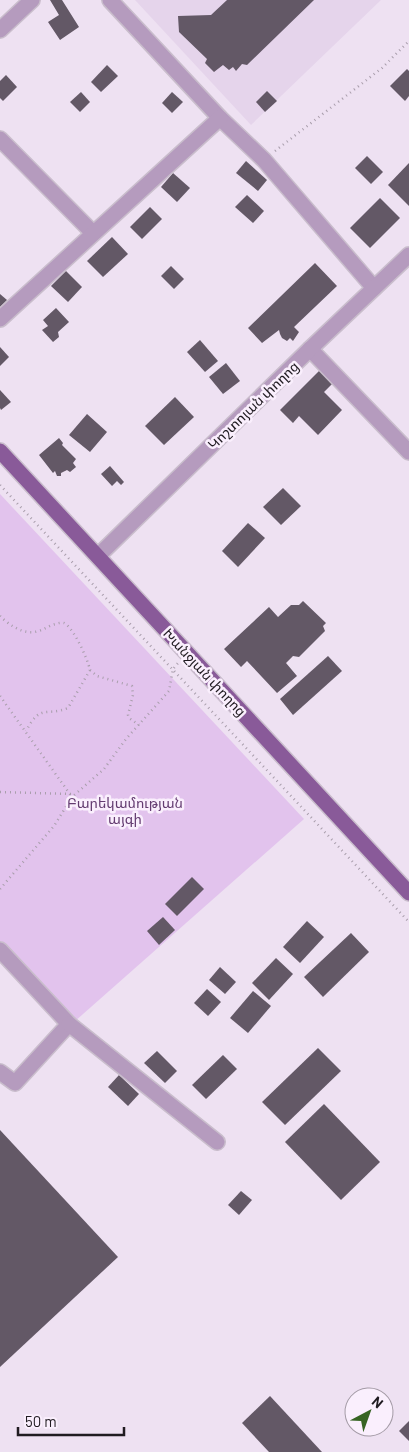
<svg xmlns="http://www.w3.org/2000/svg" width="409" height="1452" viewBox="0 0 409 1452" font-family="Barlow,'Noto Sans Armenian',sans-serif">
	<style>
		.built { fill: #e5d4eb }
		.green { fill: #e2c3ed }
		.building { fill: #635866 }
		.lines { fill: none; stroke-linecap: round; stroke-linejoin: round }
		.minor-casing { stroke: #c9bdcc; stroke-width: 18 }
		.major-casing { stroke: #c9bdcc; stroke-width: 18 }
		.path { stroke: #a99eac; stroke-width: 2.5; stroke-dasharray: 1 4; stroke-linecap: butt }
		.minor { stroke: #b59bbe; stroke-width: 15 }
		.major { stroke: #895a99; stroke-width: 15 }
		.labels { text-anchor: middle; dominant-baseline: central; stroke-width: 5; stroke-linejoin: round; paint-order: stroke }
		.street-label { font-size: 14px; fill: #201b21; stroke: #faeffd }
		.park-label { font-size: 14px; fill: #643c71; stroke: #faeffd }
	</style>
	<rect width="100%" height="100%" fill="#eee1f2"/>
	<path class="built" d="M135 0H381L251 125Z"/>
	<path class="green" d="M0 494 304 819 74 1022 0 942Z"/>
	<g class="building">
		<path d="M50 0H62L79 27 60 40 48 22 59 15Z"/>
		<path d="M227 0H314L247 65 242 64 236 71 233 67 229 70 223 65 214 72 205 63 207 59 179 32 178 16 211 15Z"/>
		<path d="M107 65 118 76 101 92 91 82Z"/>
		<path d="M407 69 409 71V96L405 101 390 86Z"/>
		<path d="M6 75 17 87 3 101 0 98V81Z"/>
		<path d="M267 91 277 101 265 112 256 102Z"/>
		<path d="M81 92 90 102 80 112 70 102Z"/>
		<path d="M172 92 183 102 172 113 162 103Z"/>
		<path d="M367 156 383 172 371 184 355 168Z"/>
		<path d="M246 161 267 180 258 191 236 173Z"/>
		<path d="M409 163V206L388 185Z"/>
		<path d="M173 173 190 188 177 202 161 187Z"/>
		<path d="M247 195 264 211 253 223 235 207Z"/>
		<path d="M380 198 400 218 370 248 350 228Z"/>
		<path d="M150 207 162 219 142 239 130 227Z"/>
		<path d="M112 237 128 254 103 277 87 261Z"/>
		<path d="M315 263 337 286 294 327 299 332 293 341 290 338 287 341 282 338 280 334 279 330 262 343 248 328Z"/>
		<path d="M171 266 184 279 174 289 161 276Z"/>
		<path d="M66 271 82 287 68 302 51 286Z"/>
		<path d="M0 294 7 300 0 307Z"/>
		<path d="M56 308 69 322 58 332 59 337 53 342 42 330 48 326 43 320Z"/>
		<path d="M200 340 218 361 205 372 187 352Z"/>
		<path d="M0 347 9 357 0 366Z"/>
		<path d="M226 363 240 381 223 394 209 377Z"/>
		<path d="M320 370 333 383 324 392 342 410 318 435 299 416 293 423 280 410Z"/>
		<path d="M0 390 11 402 1 410 0 408Z"/>
		<path d="M175 397 194 417 164 445 145 426Z"/>
		<path d="M87 414 107 432 90 452 69 435Z"/>
		<path d="M59 438 63 443 62 445 76 459 73 463 76 467 70 472 67 470 61 473V476H57L55 471 53 473 39 455Z"/>
		<path d="M110 466 124 482 121 485 117 481 112 486 101 474Z"/>
		<path d="M283 488 301 506 281 525 263 507Z"/>
		<path d="M248 523 265 538 238 567 222 551Z"/>
		<path d="M303 601 326 623 323 626 325 631 299 657 293 656 286 663 297 676 277 693 247 661 241 667 224 649 269 607 278 617 291 605H299Z"/>
		<path d="M328 656 342 671 293 715 280 699Z"/>
		<path d="M192 877 204 889 177 916 165 904Z"/>
		<path d="M163 917 175 930 159 945 147 931Z"/>
		<path d="M307 921 324 937 300 963 283 947Z"/>
		<path d="M351 933 369 952 323 997 304 977Z"/>
		<path d="M276 958 293 974 269 1000 252 983Z"/>
		<path d="M220 967 236 982 225 994 209 980Z"/>
		<path d="M207 989 221 1002 208 1016 194 1003Z"/>
		<path d="M253 991 271 1006 248 1033 230 1018Z"/>
		<path d="M318 1048 341 1071 285 1125 262 1102Z"/>
		<path d="M157 1051 177 1071 165 1083 144 1063Z"/>
		<path d="M223 1055 237 1069 206 1099 192 1085Z"/>
		<path d="M119 1075 139 1094 128 1106 108 1087Z"/>
		<path d="M324 1104 380 1162 341 1200 285 1142Z"/>
		<path d="M0 1130 118 1257 0 1367Z"/>
		<path d="M241 1191 252 1200 239 1215 228 1205Z"/>
		<path d="M270 1396 322 1452H269L242 1423Z"/>
		<path d="M409 1421V1441L399 1431Z"/>
	</g>
	<g class="lines">
		<defs>
			<g id="minor">
				<path d="M110 0 220 118 264 160 374 288"/>
				<path d="M0 30 32 0"/>
				<path d="M0 139 93 233"/>
				<path d="M0 319 220 118"/>
				<path d="M310 349 409 452"/>
				<path d="M98 556 310 349 409 255"/>
				<path d="M0 950 69 1024 15 1083 0 1072"/>
				<path d="M69 1024 217 1142"/>
			</g>
			<path id="major" d="M0 451 409 893"/>
		</defs>
		<use href="#minor" class="minor-casing"/>
		<use href="#major" class="major-casing"/>
		<g class="path">
			<path d="M275 151 382 68 409 41"/>
			<path d="M0 485 409 922"/>
			<path d="M0 616C9 625 25 636 38 631 43 630 47 627 52 625 56 624 60 622 64 623 74 628 88 660 90 670L68 708C45 717 41 703 26 731"/>
			<path d="M90 670 97 676 132 686 133 695 128 715 129 718 139 725"/>
			<path d="M0 696 72 797"/>
			<path d="M0 792 71 794"/>
			<path d="M0 889 54 826 72 797 104 769 126 739 169 691 173 669 178 663"/>
		</g>
		<use href="#minor" class="minor"/>
		<use href="#major" class="major"/>
	</g>
	<g class="labels">
		<g class="street-label">
			<text transform="translate(253 405) rotate(-44)">Կոշտոյան փողոց</text>
			<text transform="translate(205 672) rotate(47)">Խանջյան փողոց</text>
		</g>
		<g class="park-label">
			<text x="125" y="802">Բարեկամության<tspan x="125" dy="16">այգի</tspan></text>
		</g>
	</g>
	<g transform="translate(369 1412) rotate(41)"><circle r="24" fill="#faeffd" stroke="#a39aa5"/>
	<path d="M0-4L9 19L0 12L-9 19Z" fill="#376423"/>
	<text y="-8" font-size="14" font-weight="bold" text-anchor="middle" fill="#201b21">N</text>
	</g>
	<path d="M18 1427v8h106v-8" fill="none" stroke="#201b21" stroke-width="2.5"/>
	<text x="25" y="1427" font-size="15" fill="#201b21" stroke="#faeffd" stroke-width="4" paint-order="stroke">50 m</text>
</svg>
